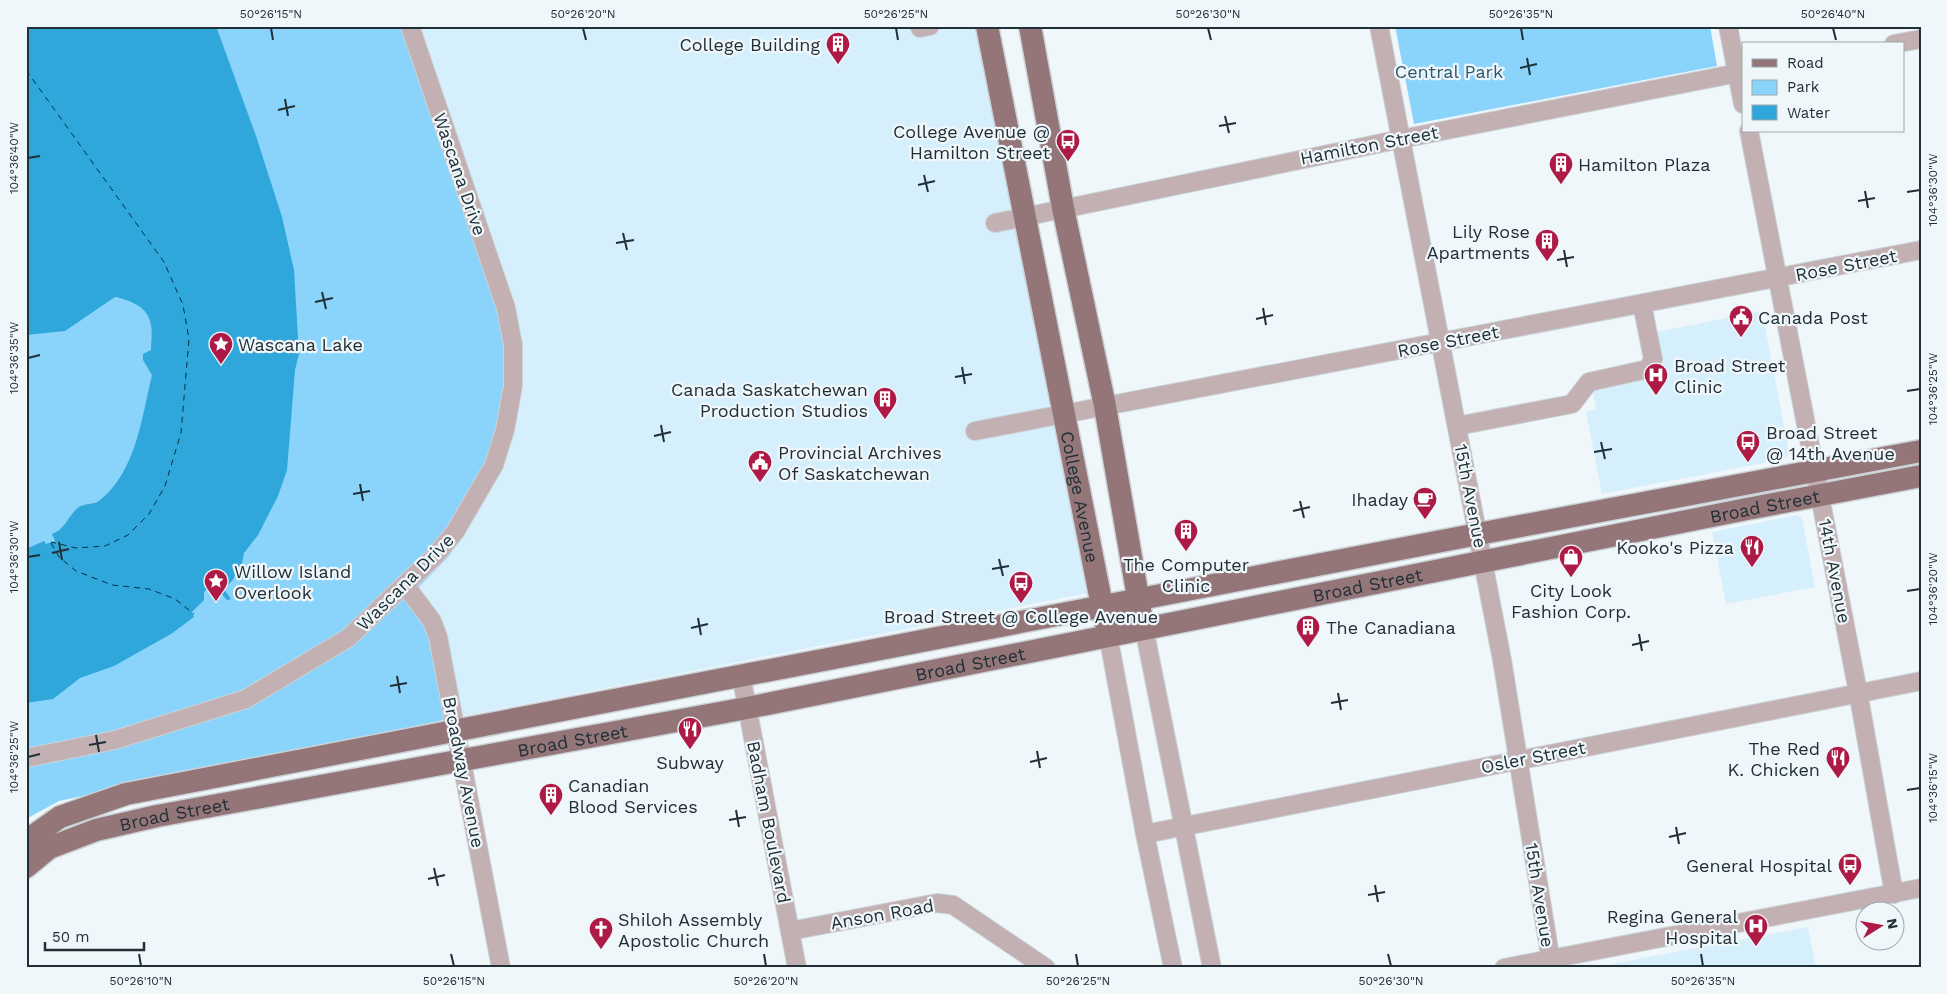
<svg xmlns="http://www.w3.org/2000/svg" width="1947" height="994" viewBox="0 0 1947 994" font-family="'Work Sans',sans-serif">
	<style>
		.built { fill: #d5effd }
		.green { fill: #8ad4fb }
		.water { fill: #2fa7da }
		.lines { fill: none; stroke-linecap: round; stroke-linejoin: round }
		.ferry { stroke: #003246; stroke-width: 1; stroke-dasharray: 6 5; stroke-linecap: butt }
		.minor-casing { stroke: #cbd3d8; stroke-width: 20 }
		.major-casing { stroke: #cbd3d8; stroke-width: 25 }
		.minor { stroke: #c2b0b2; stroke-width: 18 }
		.major { stroke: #947679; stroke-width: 22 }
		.ticks { fill: none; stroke: #212f36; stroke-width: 2 }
		.labels { text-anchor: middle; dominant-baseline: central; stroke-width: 4.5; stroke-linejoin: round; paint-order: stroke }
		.poi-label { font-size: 18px; fill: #212f36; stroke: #f0f7fb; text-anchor: start }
		.park-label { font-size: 18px; fill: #2a586e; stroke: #f0f7fb }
		.street-label { font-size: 18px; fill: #212f36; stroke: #f0f7fb }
		.neatline { fill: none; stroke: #212f36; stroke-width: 2 }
		.ticks-label { font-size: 12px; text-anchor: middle; fill: #212f36 }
	</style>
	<rect width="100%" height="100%" fill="#f0f7fb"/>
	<g class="built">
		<path d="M414 26H980L1088 593 463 716 448 638 415 591Z"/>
		<path d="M1762 311 1789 452 1788 456 1784 459 1602 494 1586 412 1596 409 1592 390 1652 378 1656 375 1662 361 1657 332Z"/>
		<path d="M1797 515 1802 518 1815 587 1726 604 1712 532Z"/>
		<path d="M1808 927 1816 968H1590Z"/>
	</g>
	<g class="green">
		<path d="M26 26H414L500 270 516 386 471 516 450 555 415 591 448 638 463 716 59 801 26 819Z"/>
		<path d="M1395 26H1710L1717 66 1414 124Z"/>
	</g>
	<path class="water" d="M26 26H216L256 136 282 217 294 270 299 354 295 370 287 470 278 496 258 535 244 553 242 564 232 581 224 589 231 599 227 600 219 591 210 590 208 588 204 592V600L192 612 194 617 171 634 114 666 80 678 53 699 26 703V549L44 541 46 544 55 541 52 534C67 528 68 515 79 507 85 503 95 505 100 500 136 472 142 416 152 375L143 360V354L151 350C151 341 153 329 150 321 146 306 129 300 115 297L65 331 26 335Z"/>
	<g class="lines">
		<g class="ferry">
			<path d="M26 70 164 262 183 305 189 339 181 433 165 486 149 514 128 535 105 546 76 548 51 542"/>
			<path d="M51 543 59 557 76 571 112 585 149 589 175 599 194 614"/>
		</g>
		<defs>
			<g id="minor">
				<path d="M1379 26 1502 660 1552 968"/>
				<path d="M1728 26 1743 104"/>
				<path d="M920 28 930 26"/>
				<path d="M1894 44 1921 39"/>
				<path d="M1749 131 1858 692 1894 894"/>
				<path d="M995 223 1401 139 1743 72"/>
				<path d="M1457 426 1572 404 1589 382 1648 369 1653 359 1642 304"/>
				<path d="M975 431 1921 250"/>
				<path d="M405 585 432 621 438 637 501 968"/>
				<path d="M1144 628 1212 968"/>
				<path d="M1108 635 1145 834 1173 968"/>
				<path d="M741 675 797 968"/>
				<path d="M26 758 115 740 246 699 348 638 434 557 455 532 494 465 505 430 513 386V345L506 308 410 26"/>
				<path d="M1145 834 1921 681"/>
				<path d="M790 931 937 903 953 905 1046 968"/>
				<path d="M1504 968 1921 888"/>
			</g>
			<g id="major">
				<path id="s1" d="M987 26 1105 621"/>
				<path d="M1030 26 1063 208 1105 406 1141 615"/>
				<path d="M26 841 60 817 126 794 1478 534 1921 451"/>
				<path id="s2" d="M26 867 49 848 96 830 157 816 747 708 1747 509 1921 476"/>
			</g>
		</defs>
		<use href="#minor" class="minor-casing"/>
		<use href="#major" class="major-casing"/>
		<use href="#minor" class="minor"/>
		<use href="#major" class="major"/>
	</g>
	<path class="ticks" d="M271 28 273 40M583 28 586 40M896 28 898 40M1208 28 1211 40M1521 28 1523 40M1833 28 1836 40M1527 58 1530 75M1520 68 1537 64M285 99 288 116M278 110 295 106M1225 116 1229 133M1219 126 1236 123M28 158 40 156M924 175 928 192M918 185 935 181M1865 191 1868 208M1907 192 1920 190M1858 201 1875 198M623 233 627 250M616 243 634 240M1564 250 1567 267M1557 260 1574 257M322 292 326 309M315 302 333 298M1263 308 1266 325M1256 319 1273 315M28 358 40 355M962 367 965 384M955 377 972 374M1907 391 1920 389M661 425 664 442M654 436 671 432M1601 442 1605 459M1594 452 1612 449M360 484 363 501M353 494 370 491M1300 501 1304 518M1293 511 1310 507M59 542 62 560M52 553 69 549M28 557 40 555M999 559 1003 576M992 569 1009 566M1907 591 1920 589M698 618 701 635M691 628 708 624M1639 634 1642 651M1632 645 1649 641M397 676 400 693M390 686 407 683M1338 693 1341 710M1331 703 1348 700M96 735 99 752M89 745 106 742M1037 751 1040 768M28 757 40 754M1030 762 1047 758M1907 790 1920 788M736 810 739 827M729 820 746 817M1676 827 1679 844M1669 837 1686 833M434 868 438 886M428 879 445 875M1375 885 1378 902M1368 895 1385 892M139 954 141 966M451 954 454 966M764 954 766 966M1076 954 1078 966M1388 954 1391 966M1701 954 1703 966"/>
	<defs>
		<symbol id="building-pin" viewBox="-11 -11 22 30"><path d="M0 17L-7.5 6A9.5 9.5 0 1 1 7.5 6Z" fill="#ae1a46" stroke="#f0f7fb"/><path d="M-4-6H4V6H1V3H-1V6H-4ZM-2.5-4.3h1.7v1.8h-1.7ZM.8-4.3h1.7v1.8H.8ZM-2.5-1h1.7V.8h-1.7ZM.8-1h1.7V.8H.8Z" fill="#fff"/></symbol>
		<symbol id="bus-pin" viewBox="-11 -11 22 30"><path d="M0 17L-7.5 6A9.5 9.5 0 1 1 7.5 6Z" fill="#ae1a46" stroke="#f0f7fb"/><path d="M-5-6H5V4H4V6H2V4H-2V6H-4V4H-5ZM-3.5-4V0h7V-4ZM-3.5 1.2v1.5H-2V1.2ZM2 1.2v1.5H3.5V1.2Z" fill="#fff"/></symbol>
		<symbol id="civic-pin" viewBox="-11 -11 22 30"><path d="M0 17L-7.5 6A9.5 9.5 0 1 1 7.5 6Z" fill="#ae1a46" stroke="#f0f7fb"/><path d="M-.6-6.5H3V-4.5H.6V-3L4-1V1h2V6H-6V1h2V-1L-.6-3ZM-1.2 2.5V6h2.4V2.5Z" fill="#fff"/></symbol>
		<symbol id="sight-pin" viewBox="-11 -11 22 30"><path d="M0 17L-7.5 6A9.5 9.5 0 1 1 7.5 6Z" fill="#ae1a46" stroke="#f0f7fb"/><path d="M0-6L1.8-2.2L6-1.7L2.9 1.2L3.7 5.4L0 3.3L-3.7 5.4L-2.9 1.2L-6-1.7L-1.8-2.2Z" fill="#fff"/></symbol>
		<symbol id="hospital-pin" viewBox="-11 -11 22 30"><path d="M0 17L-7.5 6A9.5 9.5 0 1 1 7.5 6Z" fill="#ae1a46" stroke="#f0f7fb"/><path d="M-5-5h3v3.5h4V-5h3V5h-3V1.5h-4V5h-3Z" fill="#fff"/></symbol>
		<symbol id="cafe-pin" viewBox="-11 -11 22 30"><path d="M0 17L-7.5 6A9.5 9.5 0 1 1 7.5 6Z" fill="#ae1a46" stroke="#f0f7fb"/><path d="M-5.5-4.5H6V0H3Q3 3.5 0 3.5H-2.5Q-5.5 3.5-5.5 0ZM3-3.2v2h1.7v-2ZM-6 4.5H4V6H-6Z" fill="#fff"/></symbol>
		<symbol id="restaurant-pin" viewBox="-11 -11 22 30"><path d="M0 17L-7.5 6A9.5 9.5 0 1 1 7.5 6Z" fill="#ae1a46" stroke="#f0f7fb"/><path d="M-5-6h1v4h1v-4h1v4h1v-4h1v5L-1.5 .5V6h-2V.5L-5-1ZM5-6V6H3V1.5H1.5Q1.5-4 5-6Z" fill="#fff"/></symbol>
		<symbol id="shop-pin" viewBox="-11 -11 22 30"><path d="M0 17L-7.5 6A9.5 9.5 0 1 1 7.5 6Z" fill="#ae1a46" stroke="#f0f7fb"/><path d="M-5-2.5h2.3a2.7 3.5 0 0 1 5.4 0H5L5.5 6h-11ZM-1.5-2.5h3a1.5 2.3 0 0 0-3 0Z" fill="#fff"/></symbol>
		<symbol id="church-pin" viewBox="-11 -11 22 30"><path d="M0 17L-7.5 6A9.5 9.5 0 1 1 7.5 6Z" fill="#ae1a46" stroke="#f0f7fb"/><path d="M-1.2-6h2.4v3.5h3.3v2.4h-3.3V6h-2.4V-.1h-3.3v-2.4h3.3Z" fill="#fff"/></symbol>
	</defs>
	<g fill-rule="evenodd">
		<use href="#building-pin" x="824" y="30" width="28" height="38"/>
		<use href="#bus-pin" x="1054" y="127" width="28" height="38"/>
		<use href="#building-pin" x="1547" y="150" width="28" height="38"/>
		<use href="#building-pin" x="1533" y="227" width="28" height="38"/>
		<use href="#civic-pin" x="1727" y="303" width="28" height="38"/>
		<use href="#sight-pin" x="207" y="330" width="28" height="38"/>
		<use href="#hospital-pin" x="1642" y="361" width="28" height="38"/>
		<use href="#building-pin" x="871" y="385" width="28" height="38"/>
		<use href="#bus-pin" x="1734" y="428" width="28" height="38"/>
		<use href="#civic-pin" x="746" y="448" width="28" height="38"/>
		<use href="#cafe-pin" x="1411" y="485" width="28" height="38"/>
		<use href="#building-pin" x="1172" y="517" width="28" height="38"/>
		<use href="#restaurant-pin" x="1738" y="533" width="28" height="38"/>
		<use href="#shop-pin" x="1557" y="543" width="28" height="38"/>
		<use href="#sight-pin" x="202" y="567" width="28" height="38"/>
		<use href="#bus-pin" x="1007" y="569" width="28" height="38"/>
		<use href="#building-pin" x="1294" y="613" width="28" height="38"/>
		<use href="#restaurant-pin" x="676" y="715" width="28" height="38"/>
		<use href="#restaurant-pin" x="1824" y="744" width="28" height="38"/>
		<use href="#building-pin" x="537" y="781" width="28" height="38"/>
		<use href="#bus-pin" x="1836" y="851" width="28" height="38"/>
		<use href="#hospital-pin" x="1742" y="912" width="28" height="38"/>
		<use href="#church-pin" x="587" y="915" width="28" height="38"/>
	</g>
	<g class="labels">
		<g class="poi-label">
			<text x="820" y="44" text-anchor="end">College Building</text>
			<text x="1050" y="131" text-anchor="end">College Avenue @<tspan x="1050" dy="21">Hamilton Street</tspan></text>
			<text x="1578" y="164">Hamilton Plaza</text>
			<text x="1530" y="231" text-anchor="end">Lily Rose<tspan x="1530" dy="21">Apartments</tspan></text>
			<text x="1758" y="317">Canada Post</text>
			<text x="238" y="344">Wascana Lake</text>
			<text x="1674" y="365">Broad Street<tspan x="1674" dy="21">Clinic</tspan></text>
			<text x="868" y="389" text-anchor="end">Canada Saskatchewan<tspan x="868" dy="21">Production Studios</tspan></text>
			<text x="1766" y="432">Broad Street<tspan x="1766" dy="21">@ 14th Avenue</tspan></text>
			<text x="778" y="452">Provincial Archives<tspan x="778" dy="21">Of Saskatchewan</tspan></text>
			<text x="1408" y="499" text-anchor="end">Ihaday</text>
			<text x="1734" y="547" text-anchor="end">Kooko's Pizza</text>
			<text x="1186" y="564" text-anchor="middle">The Computer<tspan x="1186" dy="21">Clinic</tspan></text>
			<text x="234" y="571">Willow Island<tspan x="234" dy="21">Overlook</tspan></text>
			<text x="1571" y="590" text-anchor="middle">City Look<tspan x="1571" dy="21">Fashion Corp.</tspan></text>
			<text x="1021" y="616" text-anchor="middle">Broad Street @ College Avenue</text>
			<text x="1326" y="627">The Canadiana</text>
			<text x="1820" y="748" text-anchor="end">The Red<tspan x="1820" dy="21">K. Chicken</tspan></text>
			<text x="690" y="762" text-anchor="middle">Subway</text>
			<text x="568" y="785">Canadian<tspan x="568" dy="21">Blood Services</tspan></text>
			<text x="1832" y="865" text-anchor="end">General Hospital</text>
			<text x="1738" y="916" text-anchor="end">Regina General<tspan x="1738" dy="21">Hospital</tspan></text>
			<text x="618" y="919">Shiloh Assembly<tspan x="618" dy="21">Apostolic Church</tspan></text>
		</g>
		<g class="park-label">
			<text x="1449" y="71">Central Park</text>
		</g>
		<g class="street-label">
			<text transform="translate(1369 145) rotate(-11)">Hamilton Street</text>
			<text transform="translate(460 174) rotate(71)">Wascana Drive</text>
			<text transform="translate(1846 265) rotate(-11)">Rose Street</text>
			<text transform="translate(1448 341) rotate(-11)">Rose Street</text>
			<text transform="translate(1471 496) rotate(79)">15th Avenue</text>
			<text stroke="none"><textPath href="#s1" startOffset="480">College Avenue</textPath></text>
			<text stroke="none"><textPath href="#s2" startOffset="1780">Broad Street</textPath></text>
			<text transform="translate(1835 571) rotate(79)">14th Avenue</text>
			<text transform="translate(405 582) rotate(-45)">Wascana Drive</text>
			<text stroke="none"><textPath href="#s2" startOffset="1375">Broad Street</textPath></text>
			<text stroke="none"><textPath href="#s2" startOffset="970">Broad Street</textPath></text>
			<text stroke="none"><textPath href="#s2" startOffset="565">Broad Street</textPath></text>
			<text transform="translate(1533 757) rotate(-11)">Osler Street</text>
			<text transform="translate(464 772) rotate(79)">Broadway Avenue</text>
			<text stroke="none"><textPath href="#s2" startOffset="160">Broad Street</textPath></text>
			<text transform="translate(769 822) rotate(79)">Badham Boulevard</text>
			<text transform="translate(1540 895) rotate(81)">15th Avenue</text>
			<text transform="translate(882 914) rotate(-10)">Anson Road</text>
		</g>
	</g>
	<rect width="1947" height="994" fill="none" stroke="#f0f7fb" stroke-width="55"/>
	<rect x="1742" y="42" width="162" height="90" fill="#f0f7fb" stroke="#9da7ac"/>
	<rect x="1752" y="59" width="25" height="8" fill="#947679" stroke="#9da7ac"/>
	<text x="1787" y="68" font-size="15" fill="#212f36">Road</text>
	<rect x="1752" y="80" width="25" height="15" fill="#8ad4fb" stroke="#9da7ac"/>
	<text x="1787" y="92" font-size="15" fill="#212f36">Park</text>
	<rect x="1752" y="105" width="25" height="15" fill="#2fa7da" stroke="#9da7ac"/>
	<text x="1787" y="118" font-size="15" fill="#212f36">Water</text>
	<g transform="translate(1880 926) rotate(79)"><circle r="24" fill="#f0f7fb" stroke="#9da7ac"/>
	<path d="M0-4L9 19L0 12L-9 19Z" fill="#ae1a46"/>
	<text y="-8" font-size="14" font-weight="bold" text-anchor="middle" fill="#212f36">N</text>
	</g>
	<path d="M45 942v8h99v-8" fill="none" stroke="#212f36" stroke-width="2.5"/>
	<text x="52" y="942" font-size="15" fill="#212f36" stroke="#f0f7fb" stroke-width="4" paint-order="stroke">50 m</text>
	<rect x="28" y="28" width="1892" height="938" class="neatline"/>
	<g class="ticks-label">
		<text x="271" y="18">50°26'15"N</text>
		<text x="583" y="18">50°26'20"N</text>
		<text x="896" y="18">50°26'25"N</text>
		<text x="1208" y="18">50°26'30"N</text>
		<text x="1521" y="18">50°26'35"N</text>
		<text x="1833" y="18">50°26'40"N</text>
		<text transform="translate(14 158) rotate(-90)" y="4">104°36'40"W</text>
		<text transform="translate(1933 190) rotate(-90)" y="4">104°36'30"W</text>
		<text transform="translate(14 358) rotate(-90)" y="4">104°36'35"W</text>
		<text transform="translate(1933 389) rotate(-90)" y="4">104°36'25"W</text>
		<text transform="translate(14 557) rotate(-90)" y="4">104°36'30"W</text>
		<text transform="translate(1933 589) rotate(-90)" y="4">104°36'20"W</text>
		<text transform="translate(14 757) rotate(-90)" y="4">104°36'25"W</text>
		<text transform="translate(1933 788) rotate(-90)" y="4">104°36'15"W</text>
		<text x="141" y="985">50°26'10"N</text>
		<text x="454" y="985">50°26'15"N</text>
		<text x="766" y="985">50°26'20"N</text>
		<text x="1078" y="985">50°26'25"N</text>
		<text x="1391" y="985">50°26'30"N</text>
		<text x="1703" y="985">50°26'35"N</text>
	</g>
</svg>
